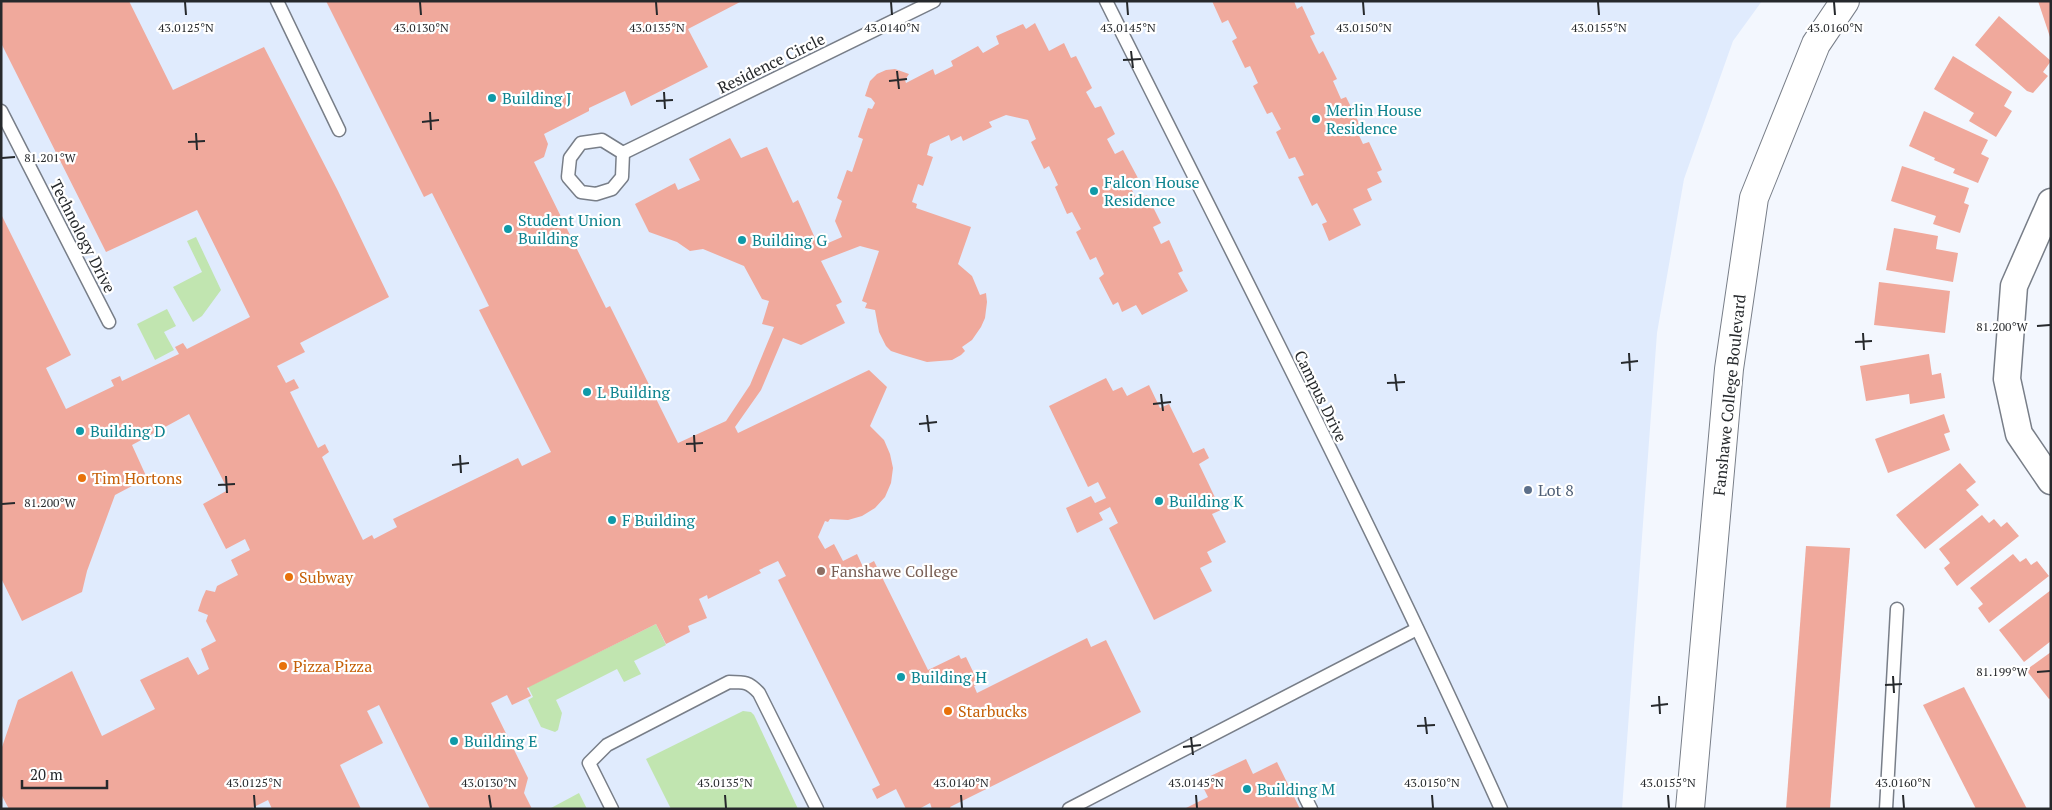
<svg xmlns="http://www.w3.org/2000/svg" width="2052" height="810" viewBox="0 0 2052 810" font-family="'PT Serif',serif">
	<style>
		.built { fill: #e0ebfd }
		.grass { fill: #c1e5b0 }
		.building { fill: #f0a99c }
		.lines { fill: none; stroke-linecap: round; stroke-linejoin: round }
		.lane-casing { stroke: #787e88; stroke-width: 15 }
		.street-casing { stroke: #787e88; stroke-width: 29 }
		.secondary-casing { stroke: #787e88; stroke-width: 30 }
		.lane { stroke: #fff; stroke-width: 12 }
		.street { stroke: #fff; stroke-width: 26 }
		.secondary { stroke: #fff; stroke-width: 28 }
		.ticks { fill: none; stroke: #26292c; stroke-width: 2 }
		.culture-dot { fill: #0f9aa8; stroke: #fff; stroke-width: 2 }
		.food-dot { fill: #e8710a; stroke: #fff; stroke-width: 2 }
		.service-dot { fill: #5c6f8a; stroke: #fff; stroke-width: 2 }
		.education-dot { fill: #8d6e63; stroke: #fff; stroke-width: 2 }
		.labels { text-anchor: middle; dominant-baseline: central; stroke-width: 4.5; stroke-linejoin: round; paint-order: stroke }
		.street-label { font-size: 16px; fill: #26292c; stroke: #fff }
		.culture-label { font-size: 16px; fill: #0d838f; stroke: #fff; text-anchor: start }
		.food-label { font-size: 16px; fill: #c56008; stroke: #fff; text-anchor: start }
		.service-label { font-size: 16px; fill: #4e5e75; stroke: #fff; text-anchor: start }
		.education-label { font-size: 16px; fill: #785e54; stroke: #fff; text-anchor: start }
		.ticks-label { font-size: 12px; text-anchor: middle; fill: #26292c; stroke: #fff; stroke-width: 4.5; stroke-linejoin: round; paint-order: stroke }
	</style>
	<rect width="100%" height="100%" fill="#f3f7fe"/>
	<path class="built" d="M1 1H1762L1733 41 1684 179 1657 333 1622 809H1Z"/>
	<g class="grass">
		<path d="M196 237 221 290 202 316 193 322 173 287 202 272 187 241Z"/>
		<path d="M167 309 176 326 164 332 174 350 155 360 137 324Z"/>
		<path d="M656 624 666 645 634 661 641 674 624 682 617 669 556 700 562 713 558 730 555 732 541 727 528 700 533 697 525 681 534 684Z"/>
		<path d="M743 711 751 712 754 715 798 809H671L646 759Z"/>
		<path d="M579 793 587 809 551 808Z"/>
	</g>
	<g class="building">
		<path d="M1 1H129L173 90 264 47 338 191 389 297 300 343 305 352 277 366 286 383 294 379 299 388 290 392 318 448 325 444 329 452 322 457 363 540 372 535 374 539 397 527 393 519 518 458 522 466 551 452 479 310 489 306 468 264 432 193 424 197 326 1H742L688 29 708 67 631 106 625 91 589 108V111L544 134 548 144 544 157 534 162 606 308 610 306 678 443 726 421 750 385 774 327 762 324 769 301 762 299 744 266 703 249 690 251 677 242 649 232 635 204 675 183 678 190 700 180 689 159 730 138 741 158 767 147 793 203 798 200 819 247 842 237 835 221 842 201 837 198 847 170 852 172 863 139 858 137 868 108 872 109 875 103 871 98 865 96 870 81 877 74 886 70 895 69 909 74 905 80 906 83 933 69 935 75 953 66 951 61 978 46 983 53 999 44 996 36 1023 24 1026 29 1035 23 1049 51 1064 43 1071 58 1076 56 1092 88 1086 92 1095 108 1101 106 1115 134 1107 139 1115 154 1123 150 1139 180 1129 184 1137 200 1147 195 1161 223 1153 227 1161 244 1169 240 1183 271 1178 273 1188 291 1142 315 1136 305 1122 312 1118 302 1113 305 1099 278 1104 274 1096 257 1090 260 1076 232 1081 229 1072 212 1067 214 1055 187 1058 185 1049 166 1044 169 1031 142 1036 139 1028 120 1006 115 989 122 992 127 963 141 961 136 951 141 949 135 930 144 927 155 933 157 923 186 918 184 912 202 917 204 916 208 971 227 958 264 972 276 980 295 986 293 987 302 985 318 981 327 972 340 962 347 965 351 961 355 952 360 927 362 903 355 891 351 886 346 879 332 875 310 865 308 867 303 862 301 879 251 860 246 821 261 842 302 836 305 845 323 801 345 783 338 761 390 735 427 738 433 869 370 887 387 870 426 884 440 890 454 893 468 891 483 885 497 875 508 862 516 848 520 830 519 828 522 825 521 818 537 825 549 834 544 843 561 857 554 863 567 874 561 928 670 959 655 961 659 966 657 979 684 974 686 977 693 1087 638 1091 647 1106 640 1141 712 950 807 951 809H932L930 803 919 809H906L896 789 877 799 872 789 880 785 778 580 786 576 778 561 759 570 761 573 708 599 707 595 699 599 707 618 688 626 690 632 666 644 656 624 527 688 531 696 512 705 507 695 491 703 528 778 524 793 532 809H430L379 705 367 711 383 743 340 765 361 809H272L268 800 250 809H9L1 794V750L18 700 72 671 102 736 155 709 140 680 188 657 198 675 209 669 201 649 216 641 206 621 208 615 198 611 202 599 206 590 215 592 217 586 238 575 231 560 250 550 245 539 226 549 203 504 228 490 189 414 132 445 147 478 115 495 87 571 82 592 22 621 1 578V214L71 355 46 368 66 409 114 386 111 380 120 376 122 381 179 354 175 347 183 343 187 349 250 317 197 210 106 252 1 43Z"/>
		<path d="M1212 1H1294L1297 9 1302 6 1315 34 1310 36 1319 54 1323 51 1337 79 1333 81 1341 99 1346 97 1360 125 1355 127 1363 144 1369 142 1382 170 1377 172 1382 182 1367 189 1372 200 1353 209 1361 225 1329 241 1322 224 1327 222 1317 203 1312 206 1298 177 1304 175 1295 157 1289 159 1276 132 1281 129 1272 112 1267 114 1253 86 1258 83 1250 66 1245 68 1232 41 1237 38 1228 20 1222 23Z"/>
		<path d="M2038 1H2051V37H2050Z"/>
		<path d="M1999 16 2051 61 2043 72 2048 76 2033 93 2027 91 1975 45Z"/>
		<path d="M1953 56 2012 92 2004 106 2012 111 1996 137 1969 121 1974 113 1934 89Z"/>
		<path d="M1924 111 1988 140 1981 154 1989 158 1978 183 1953 173 1955 169 1934 160 1935 158 1909 146Z"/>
		<path d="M1902 166 1969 188 1964 203 1969 205 1960 233 1933 224 1936 216 1891 201Z"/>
		<path d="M1894 228 1938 236 1936 249 1958 253 1953 282 1886 270Z"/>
		<path d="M1879 282 1950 291 1945 333 1874 325Z"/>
		<path d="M1929 354 1932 375 1941 373 1945 398 1910 404 1909 394 1866 401 1860 366Z"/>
		<path d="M1106 378 1113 391 1122 387 1127 396 1149 385 1160 408 1169 404 1193 453 1204 448 1209 458 1199 464 1221 510 1212 514 1226 542 1207 552 1212 562 1200 568 1212 591 1154 620 1109 528 1118 523 1110 507 1099 513 1103 520 1077 533 1066 508 1091 496 1095 503 1106 498 1098 482 1088 487 1049 406Z"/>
		<path d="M1944 414 1950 432 1944 434 1950 450 1888 473 1875 439Z"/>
		<path d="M1960 463 1976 482 1966 490 1979 505 1925 549 1896 515Z"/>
		<path d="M1982 515 1989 523 1994 519 2001 527 2007 522 2019 536 1957 586 1944 568 1950 563 1939 549Z"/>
		<path d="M1806 546 1850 548 1830 809H1786Z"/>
		<path d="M2013 554 2020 562 2026 558 2031 565 2037 561 2049 576 1989 623 1978 608 1983 604 1970 588Z"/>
		<path d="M2051 590V641L2024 662 1999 630Z"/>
		<path d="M2051 652V698L2049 699 2026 670Z"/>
		<path d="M1964 687 2027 809H1976L1923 705Z"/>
		<path d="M1246 759 1253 774 1277 762 1300 809H1184L1208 797 1200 781Z"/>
	</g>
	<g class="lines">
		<defs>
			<g id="lane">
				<path d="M277 1 339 130"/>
				<path d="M1106 1C1240 269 1378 536 1501 809"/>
				<path d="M1 111 109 322"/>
				<path d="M602 140 623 153 622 177 612 189 596 194 581 192 568 177 570 158 581 143Z"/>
				<path d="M623 153 934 1"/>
				<path d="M1305 797 1311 809"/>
				<path d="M612 809 589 763 607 745 729 682C745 682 749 682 759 693L817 809"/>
				<path d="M1069 809 1417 629"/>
				<path d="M1886 809 1897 609"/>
			</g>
			<path id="street" d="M2051 202 2014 286 2007 379 2019 434 2051 481"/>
			<path id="secondary" d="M1690 809 1729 369 1754 198 1816 44 1845 1"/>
		</defs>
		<use href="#lane" class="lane-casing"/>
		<use href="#street" class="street-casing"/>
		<use href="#secondary" class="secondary-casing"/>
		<use href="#lane" class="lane"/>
		<use href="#street" class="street"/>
		<use href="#secondary" class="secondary"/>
	</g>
	<path class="ticks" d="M185 2 186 15M420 2 421 15M656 2 657 15M891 2 892 15M1127 2 1128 15M1363 2 1364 15M1598 2 1599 15M1834 2 1835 15M1131 51 1133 68M1123 60 1141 59M897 71 899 89M889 81 907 79M664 92 665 109M656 101 673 100M430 112 431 130M422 122 439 120M196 133 197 150M188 142 205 141M2 158 15 157M2037 326 2050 325M1863 333 1864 350M1855 342 1872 341M1629 353 1630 371M1621 363 1638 361M1395 374 1397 391M1387 383 1405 382M1161 394 1163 411M1153 404 1171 402M927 415 929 432M919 424 937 422M694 435 695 452M686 444 703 443M460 455 461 473M452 465 469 463M226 476 227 493M218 485 235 484M2 504 15 503M2037 672 2050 671M1893 676 1894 693M1885 685 1902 684M1659 696 1660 714M1651 706 1668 704M1425 717 1427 734M1417 726 1435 725M1191 737 1193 755M1183 747 1201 745M254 795 255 808M489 795 491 808M725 795 726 808M961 795 962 808M1196 795 1197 808M1432 795 1433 808M1668 795 1669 808M1903 795 1904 808"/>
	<g class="culture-dot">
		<circle cx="492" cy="98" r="5"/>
		<circle cx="1316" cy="119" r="5"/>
		<circle cx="1094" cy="191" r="5"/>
		<circle cx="508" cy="229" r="5"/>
		<circle cx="742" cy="240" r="5"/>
		<circle cx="587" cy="392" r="5"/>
		<circle cx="80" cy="431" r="5"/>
		<circle cx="1159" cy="501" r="5"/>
		<circle cx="612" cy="520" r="5"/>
		<circle cx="901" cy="677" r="5"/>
		<circle cx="454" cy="741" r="5"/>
		<circle cx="1247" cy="789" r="5"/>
	</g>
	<g class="food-dot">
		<circle cx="82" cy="478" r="5"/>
		<circle cx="289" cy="577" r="5"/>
		<circle cx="283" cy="666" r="5"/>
		<circle cx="948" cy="711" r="5"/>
	</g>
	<circle class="service-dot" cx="1528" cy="490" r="5"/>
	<circle class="education-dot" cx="821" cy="571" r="5"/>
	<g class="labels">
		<g class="street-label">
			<text transform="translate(771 63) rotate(-26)">Residence Circle</text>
			<text transform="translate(83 236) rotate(63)">Technology Drive</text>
			<text transform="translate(1729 395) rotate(-84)">Fanshawe College Boulevard</text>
			<text transform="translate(1321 396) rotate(64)">Campus Drive</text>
		</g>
		<g class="culture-label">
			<text x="502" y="98">Building J</text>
			<text x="1326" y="110">Merlin House<tspan x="1326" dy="18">Residence</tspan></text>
			<text x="1104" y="182">Falcon House<tspan x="1104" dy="18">Residence</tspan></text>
			<text x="518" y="220">Student Union<tspan x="518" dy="18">Building</tspan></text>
			<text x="752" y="240">Building G</text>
			<text x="597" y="392">L Building</text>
			<text x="90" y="431">Building D</text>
			<text x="1169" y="501">Building K</text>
			<text x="622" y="520">F Building</text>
			<text x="911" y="677">Building H</text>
			<text x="464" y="741">Building E</text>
			<text x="1257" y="789">Building M</text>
		</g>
		<g class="food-label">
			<text x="92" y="478">Tim Hortons</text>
			<text x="299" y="577">Subway</text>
			<text x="293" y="666">Pizza Pizza</text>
			<text x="958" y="711">Starbucks</text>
		</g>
		<g class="service-label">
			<text x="1538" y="490">Lot 8</text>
		</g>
		<g class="education-label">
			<text x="831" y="571">Fanshawe College</text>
		</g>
	</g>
	<g class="ticks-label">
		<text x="186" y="32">43.0125°N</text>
		<text x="421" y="32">43.0130°N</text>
		<text x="657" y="32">43.0135°N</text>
		<text x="892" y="32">43.0140°N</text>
		<text x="1128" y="32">43.0145°N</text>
		<text x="1364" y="32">43.0150°N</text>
		<text x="1599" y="32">43.0155°N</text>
		<text x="1835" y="32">43.0160°N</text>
		<text x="50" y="162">81.201°W</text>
		<text x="2002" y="331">81.200°W</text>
		<text x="50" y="507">81.200°W</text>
		<text x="2002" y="676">81.199°W</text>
		<text x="254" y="787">43.0125°N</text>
		<text x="489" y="787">43.0130°N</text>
		<text x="725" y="787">43.0135°N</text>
		<text x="961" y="787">43.0140°N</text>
		<text x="1196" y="787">43.0145°N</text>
		<text x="1432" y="787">43.0150°N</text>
		<text x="1668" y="787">43.0155°N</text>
		<text x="1903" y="787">43.0160°N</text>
	</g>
	<rect width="2052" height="810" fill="none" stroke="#26292c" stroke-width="5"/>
	<path d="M22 780v8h85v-8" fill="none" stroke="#26292c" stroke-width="2.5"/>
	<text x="30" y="780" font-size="15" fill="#26292c" stroke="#ffffff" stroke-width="4" paint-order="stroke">20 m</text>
</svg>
